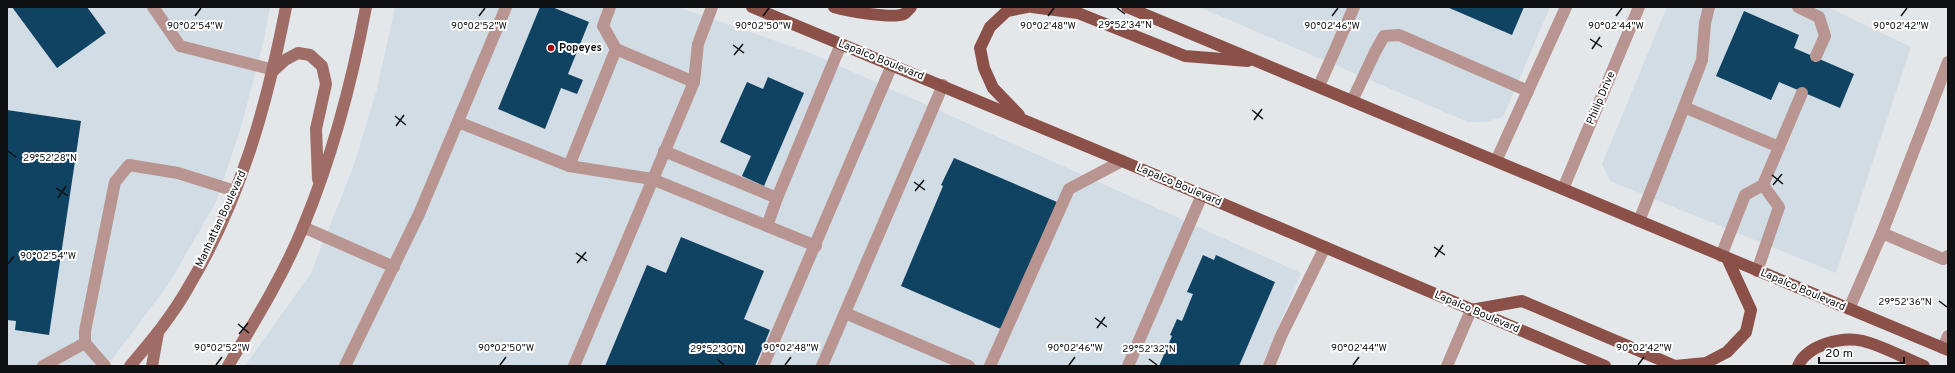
<svg xmlns="http://www.w3.org/2000/svg" width="1955" height="373" viewBox="0 0 1955 373" font-family="Overpass,sans-serif">
	<style>
		.built { fill: #d2dce5 }
		.building { fill: #104262 }
		.lines { fill: none; stroke-linecap: round; stroke-linejoin: round }
		.lane { stroke: #b89590; stroke-width: 12 }
		.street { stroke: #b89590; stroke-width: 12 }
		.secondary { stroke: #9f6d66; stroke-width: 12 }
		.primary { stroke: #8b5149; stroke-width: 12 }
		.ticks { fill: none; stroke: #101112; stroke-width: 1.5 }
		.poi-dot { fill: #a30a0c; stroke: #fff; stroke-width: 1.5 }
		.labels { text-anchor: middle; dominant-baseline: central; stroke-width: 4; stroke-linejoin: round; paint-order: stroke }
		.poi-label { font-size: 11px; font-weight: bold; fill: #101112; stroke: #fff; text-anchor: start }
		.street-label { font-size: 11px; fill: #101112; stroke: #fff }
		.ticks-label { font-size: 10px; text-anchor: middle; fill: #101112; stroke: #fff; stroke-width: 4; stroke-linejoin: round; paint-order: stroke }
	</style>
	<rect width="100%" height="100%" fill="#e3e7ea"/>
	<g class="built">
		<path d="M7 7H270L264 40 241 127 216 202 170 282 107 366H7Z"/>
		<path d="M395 7H678L813 54 1301 273 1262 366H245L311 273 354 165 377 89Z"/>
		<path d="M1199 7H1550L1503 117 1485 122H1468Z"/>
		<path d="M1667 7H1827L1911 47 1836 273 1610 181 1602 164Z"/>
	</g>
	<g class="building">
		<path d="M12 7H87L106 33 57 68Z"/>
		<path d="M540 7H552L589 22 568 74 583 80 577 94 561 88 545 129 498 109Z"/>
		<path d="M1447 7H1524L1512 35Z"/>
		<path d="M1744 11 1799 35 1794 48 1854 74 1840 108 1779 82 1771 100 1716 76Z"/>
		<path d="M768 77 804 93 764 186 742 176 751 156 720 142 747 82 763 89Z"/>
		<path d="M7 110 81 121 49 335 15 330 16 321 7 320Z"/>
		<path d="M954 158 1057 202 1003 330 901 286 943 186 941 185Z"/>
		<path d="M681 237 764 271 744 319 770 330 755 366H605L647 265 666 273Z"/>
		<path d="M1203 255 1214 260 1216 255 1275 282 1239 366H1159L1172 336 1170 335 1177 319 1182 321 1193 294 1187 292Z"/>
	</g>
	<g class="lines">
		<g class="lane">
			<path d="M153 7 180 46 274 70"/>
			<path d="M610 7 603 26 616 49"/>
			<path d="M1798 7 1819 17 1825 36 1816 56"/>
			<path d="M694 82 698 44 712 7"/>
			<path d="M1319 86 1354 7"/>
			<path d="M1352 101 1375 52 1384 36 1399 35 1528 91"/>
			<path d="M1684 107 1702 60 1705 23 1709 7"/>
			<path d="M458 122 569 166 652 179 816 246"/>
			<path d="M1779 147 1802 93"/>
			<path d="M664 151 777 198 841 44"/>
			<path d="M569 166 616 49 694 82 574 366"/>
			<path d="M1639 221 1684 107 1779 147 1763 185 1745 195 1721 256"/>
			<path d="M767 226 777 198"/>
			<path d="M303 227 394 267"/>
			<path d="M1882 233 1948 62"/>
			<path d="M1757 271 1779 207 1763 185"/>
			<path d="M1849 309 1882 233 1943 259 1948 256"/>
			<path d="M845 313 969 366"/>
			<path d="M1943 348 1948 336"/>
			<path d="M43 366 85 343"/>
			<path d="M105 366 85 343V331L115 182 129 165 178 173 235 191"/>
			<path d="M345 366 419 214 506 7"/>
			<path d="M763 366 892 65"/>
			<path d="M822 366 943 85"/>
			<path d="M990 366 1069 189 1122 161"/>
			<path d="M1128 366 1202 195"/>
			<path d="M1269 366 1281 336 1325 247"/>
			<path d="M1447 366 1471 310"/>
		</g>
		<g class="street">
			<path d="M1496 161 1566 7"/>
			<path d="M1563 189 1639 7"/>
		</g>
		<g class="secondary">
			<path d="M274 70 285 60 298 53 310 55 322 66 326 84 316 129 318 179"/>
			<path d="M130 366C151 341 173 315 189 286 241 199 267 105 286 7"/>
			<path d="M152 366 158 333"/>
			<path d="M228 366C255 321 283 276 303 227 332 157 352 82 366 7"/>
		</g>
		<g class="primary">
			<path d="M752 7 1122 161 1605 366"/>
			<path d="M834 7C847 11 892 19 904 14 907 12 909 9 911 7"/>
			<path d="M1032 7 1078 13 1185 56 1248 61"/>
			<path d="M1127 7 1948 350"/>
			<path d="M1019 115 993 88 984 68 980 48 990 27 1007 11 1027 7"/>
			<path d="M1471 310 1522 301 1675 366 1706 363 1727 352 1746 332 1751 310 1727 258"/>
			<path d="M1798 366C1807 345 1842 336 1863 341 1883 346 1904 358 1924 366"/>
		</g>
	</g>
	<path class="ticks" d="M1117 8 1125 14M195 16 201 8M479 16 485 8M763 16 769 8M1048 16 1054 8M1332 16 1338 8M1616 16 1622 8M1901 16 1907 8M1590 39 1602 47M733 45 744 53M1592 49 1600 37M734 55 743 44M1252 110 1263 119M395 116 406 125M1254 120 1262 109M396 126 404 115M8 151 16 157M1772 175 1783 184M914 182 925 190M1773 185 1782 174M56 188 68 196M915 191 924 180M58 198 66 186M1434 247 1445 255M576 253 587 261M1435 257 1443 245M577 263 586 252M8 264 14 256M1939 301 1947 307M1095 318 1107 327M238 324 249 333M1097 328 1105 317M239 334 248 323M717 359 724 365M1149 359 1157 365M216 365 222 357M500 365 506 357M785 365 791 357M1069 365 1075 357M1353 365 1359 357M1638 365 1644 357"/>
	<circle class="poi-dot" cx="551" cy="48" r="4"/>
	<g class="labels">
		<g class="poi-label">
			<text x="559" y="48">Popeyes</text>
		</g>
		<g class="street-label">
			<text transform="translate(881 60) rotate(22)">Lapalco Boulevard</text>
			<text transform="translate(1601 98) rotate(-67)">Philip Drive</text>
			<text transform="translate(1179 185) rotate(23)">Lapalco Boulevard</text>
			<text transform="translate(221 219) rotate(-65)">Manhattan Boulevard</text>
			<text transform="translate(1803 290) rotate(23)">Lapalco Boulevard</text>
			<text transform="translate(1477 312) rotate(23)">Lapalco Boulevard</text>
		</g>
	</g>
	<g class="ticks-label">
		<text x="1125" y="28">29°52'34"N</text>
		<text x="195" y="29">90°02'54"W</text>
		<text x="479" y="29">90°02'52"W</text>
		<text x="763" y="29">90°02'50"W</text>
		<text x="1048" y="29">90°02'48"W</text>
		<text x="1332" y="29">90°02'46"W</text>
		<text x="1616" y="29">90°02'44"W</text>
		<text x="1901" y="29">90°02'42"W</text>
		<text x="50" y="161">29°52'28"N</text>
		<text x="48" y="259">90°02'54"W</text>
		<text x="1905" y="305">29°52'36"N</text>
		<text x="222" y="351">90°02'52"W</text>
		<text x="506" y="351">90°02'50"W</text>
		<text x="791" y="351">90°02'48"W</text>
		<text x="1075" y="351">90°02'46"W</text>
		<text x="1359" y="351">90°02'44"W</text>
		<text x="1644" y="351">90°02'42"W</text>
		<text x="717" y="352">29°52'30"N</text>
		<text x="1149" y="352">29°52'32"N</text>
	</g>
	<rect width="1955" height="373" fill="none" stroke="#101112" stroke-width="16"/>
	<path d="M1819 357v6h85v-6" fill="none" stroke="#101112" stroke-width="2"/>
	<text x="1825" y="357" font-size="12" fill="#101112" stroke="#ffffff" stroke-width="3" paint-order="stroke">20 m</text>
</svg>
